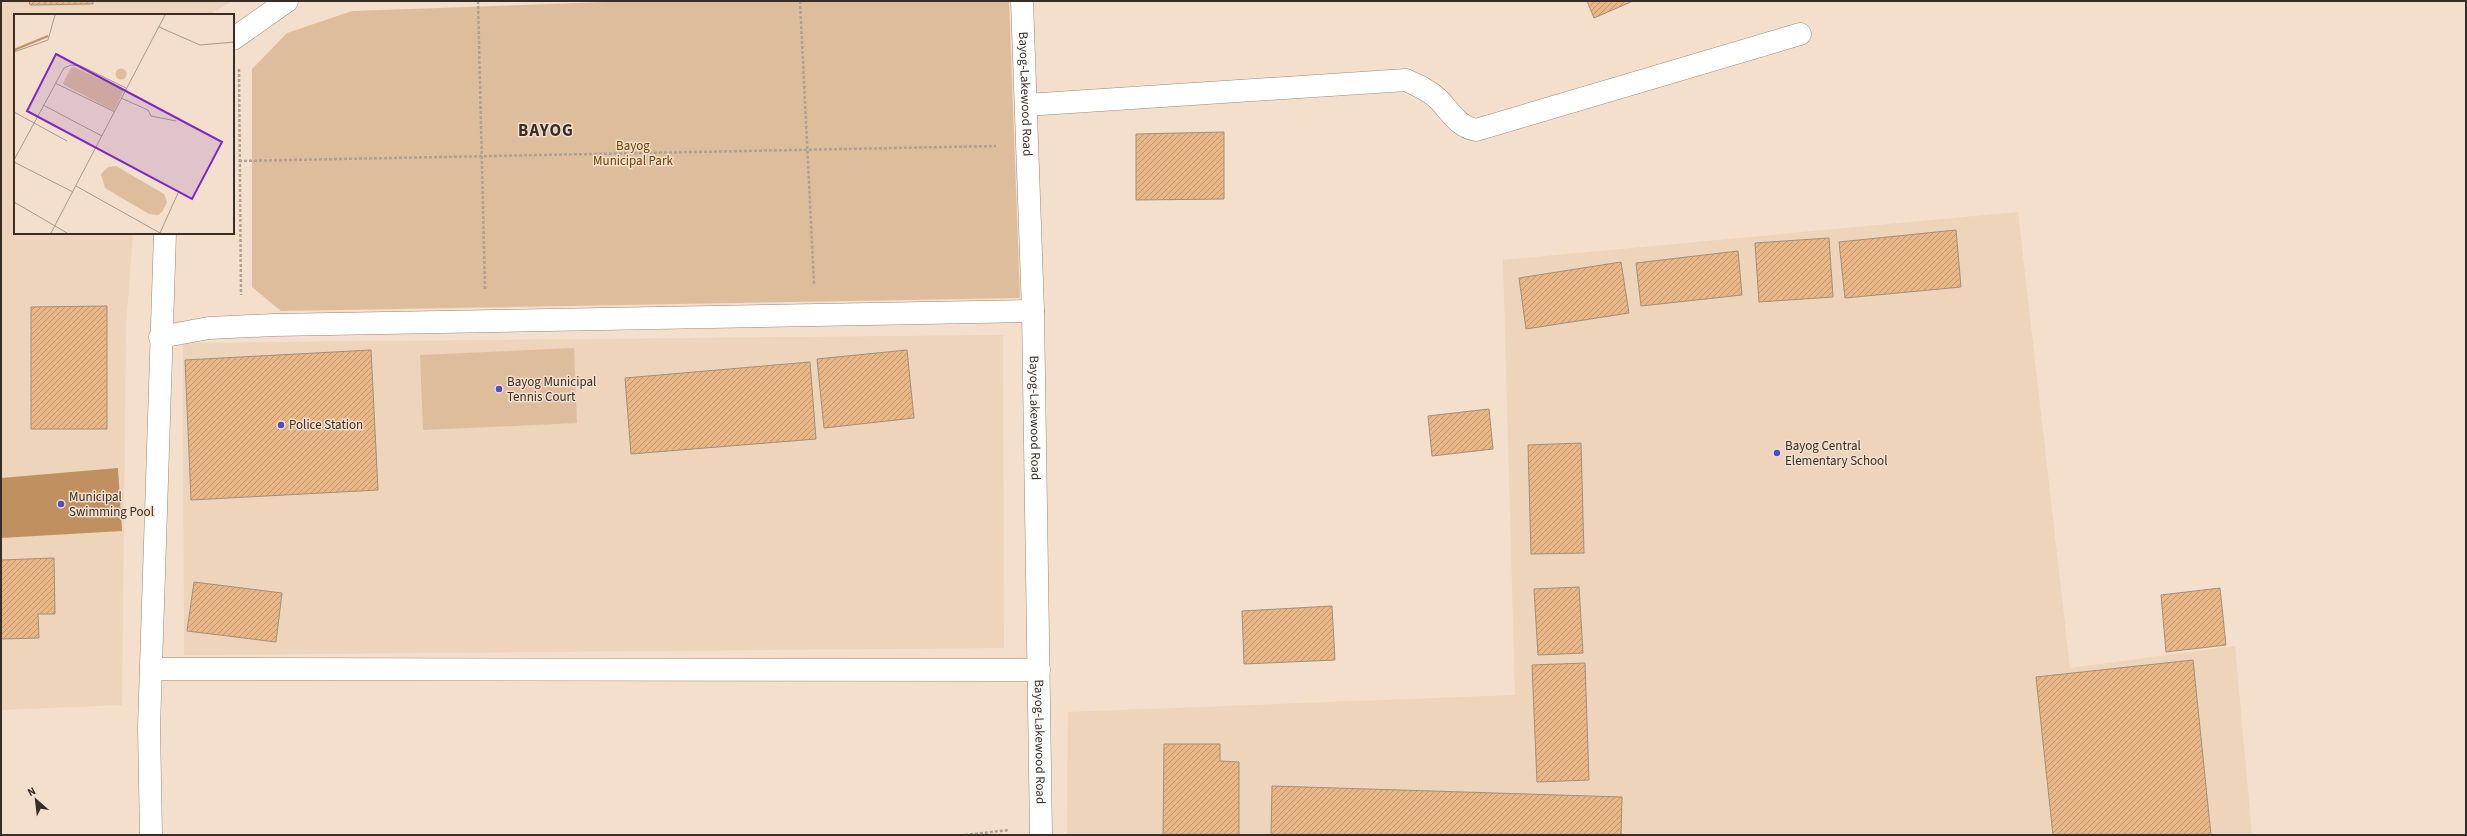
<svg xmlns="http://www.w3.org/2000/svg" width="2467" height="836" viewBox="0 0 2467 836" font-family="'Source Sans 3',sans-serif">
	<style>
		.built { fill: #edd4bb }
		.green { fill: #debd9d }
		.water { fill: #c09060 }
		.building { fill: url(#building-hatch); stroke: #a28f7d }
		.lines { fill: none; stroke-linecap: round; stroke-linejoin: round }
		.street-casing { stroke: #9c8977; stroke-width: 23 }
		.secondary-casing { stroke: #9c8977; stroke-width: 23 }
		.path { stroke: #b0a091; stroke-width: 2.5; stroke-dasharray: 3 2; stroke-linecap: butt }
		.street { stroke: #fff; stroke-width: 22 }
		.secondary { stroke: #fff; stroke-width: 22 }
		.poi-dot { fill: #4a4fc5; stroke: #f3dfcc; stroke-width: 1.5 }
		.labels { text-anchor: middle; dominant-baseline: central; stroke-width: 3; stroke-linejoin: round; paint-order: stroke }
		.street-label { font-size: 13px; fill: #372f27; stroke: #f3dfcc }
		.park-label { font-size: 13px; fill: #6e4000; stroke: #f3dfcc }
		.poi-label { font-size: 13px; fill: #372f27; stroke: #f3dfcc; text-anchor: start }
		.district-label { font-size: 17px; font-weight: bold; letter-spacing: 1px; fill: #372f27; stroke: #f3dfcc }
		.inset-river { fill: none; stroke: #c09060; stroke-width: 2 }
		.inset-road { fill: none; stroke: #a8998a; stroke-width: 1 }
		.view { fill: #7b2cbf; fill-opacity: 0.15; stroke: #7b2cbf; stroke-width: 2 }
		.inset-edge { fill: none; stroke: #372f27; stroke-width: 2 }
	</style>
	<defs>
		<pattern id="building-hatch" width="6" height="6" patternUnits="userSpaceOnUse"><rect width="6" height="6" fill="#e9b786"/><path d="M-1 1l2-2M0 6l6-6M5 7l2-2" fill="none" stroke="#be956e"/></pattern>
	</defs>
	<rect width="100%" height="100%" fill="#f3dfcc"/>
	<g class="built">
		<path d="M1 1H232L209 15H15V233H133L126 325 122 705 1 710Z"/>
		<path d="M2018 212 2070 668 2235 646 2252 835H1067L1068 712 1515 695 1503 260Z"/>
		<path d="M1003 335 1004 648 184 655 183 343Z"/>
	</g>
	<g class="green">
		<path d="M633 1H1009L1020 298 281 311 252 287V69L287 33 352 11Z"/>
		<path d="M574 348 577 423 423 430 420 355Z"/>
	</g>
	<path class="water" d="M118 468 122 531 1 538V478Z"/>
	<g class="building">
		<path d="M29 1H93V4L30 5Z"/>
		<path d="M1587 1H1633L1594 18Z"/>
		<path d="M1224 132V199L1136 200V134Z"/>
		<path d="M1956 230 1961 287 1845 298 1839 242Z"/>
		<path d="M1829 238 1833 297 1759 302 1755 243Z"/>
		<path d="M1738 251 1742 295 1641 306 1636 263Z"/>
		<path d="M1621 262 1629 313 1526 329 1519 278Z"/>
		<path d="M107 306V429H31V307Z"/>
		<path d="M371 350 378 490 191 500 185 360Z"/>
		<path d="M907 350 914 418 824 428 817 359Z"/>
		<path d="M810 362 816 439 631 454 625 378Z"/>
		<path d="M1489 409 1493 449 1432 456 1428 416Z"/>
		<path d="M1581 443 1584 553 1531 554 1528 445Z"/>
		<path d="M54 558 55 614H38L39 638 1 639V560Z"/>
		<path d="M194 582 282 593 276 642 187 631Z"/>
		<path d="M1579 587 1583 653 1538 655 1534 589Z"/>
		<path d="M2220 588 2226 645 2166 652 2161 595Z"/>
		<path d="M1332 606 1335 660 1244 664 1242 611Z"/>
		<path d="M2193 660 2211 835H2053L2036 677Z"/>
		<path d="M1585 663 1589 780 1537 782 1532 665Z"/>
		<path d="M1164 744H1220V761L1239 762V835H1163Z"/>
		<path d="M1272 786 1622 797 1621 835H1271Z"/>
	</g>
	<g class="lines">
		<defs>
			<g id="street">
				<path d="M233 39 287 1"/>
				<path d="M1026 105 1406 80C1417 85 1429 90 1438 99 1451 112 1458 127 1476 130L1800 34"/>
				<path d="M160 337 209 328 274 325 1033 311"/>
				<path d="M153 669 1039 670"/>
				<path d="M151 835 149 728 165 233"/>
			</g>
			<g id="secondary">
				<path id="s1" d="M1022 1 1033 311 1041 835"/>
			</g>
		</defs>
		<use href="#street" class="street-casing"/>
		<use href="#secondary" class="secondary-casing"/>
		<g class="path">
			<path d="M478 1 485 289"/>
			<path d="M800 1 814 284"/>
			<path d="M239 69 241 295"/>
			<path d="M239 161 996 146"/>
			<path d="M965 835 1009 830"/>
		</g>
		<use href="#street" class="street"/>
		<use href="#secondary" class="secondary"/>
	</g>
	<g class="poi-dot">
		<circle cx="499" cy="389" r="4"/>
		<circle cx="281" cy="425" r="4"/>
		<circle cx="1777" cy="453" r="4"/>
		<circle cx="61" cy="504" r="4"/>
	</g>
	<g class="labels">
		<g class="street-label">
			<text stroke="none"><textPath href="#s1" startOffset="93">Bayog-Lakewood Road</textPath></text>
			<text stroke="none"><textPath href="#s1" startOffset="417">Bayog-Lakewood Road</textPath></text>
			<text stroke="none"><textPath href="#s1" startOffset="741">Bayog-Lakewood Road</textPath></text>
		</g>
		<g class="park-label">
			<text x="633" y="146">Bayog<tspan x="633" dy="15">Municipal Park</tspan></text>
		</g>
		<g class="poi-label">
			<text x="507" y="382">Bayog Municipal<tspan x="507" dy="15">Tennis Court</tspan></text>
			<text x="289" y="425">Police Station</text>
			<text x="1785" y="446">Bayog Central<tspan x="1785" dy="15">Elementary School</tspan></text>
			<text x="69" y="497">Municipal<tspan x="69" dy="15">Swimming Pool</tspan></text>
		</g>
		<g class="district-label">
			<text x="546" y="131">BAYOG</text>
		</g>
	</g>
	<g transform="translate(14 14)">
		<rect width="220" height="220" fill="#f3dfcc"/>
		<path d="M60 53 110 76 100 97 50 71 49 69 57 54ZM101.5 60a5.5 5.5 0 1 1 11 0a5.5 5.5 0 1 1-11 0ZM102 152 150 180 153 188 148 198 144 201 135 200 91 174 87 160 94 153Z" fill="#debd9d"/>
		<path class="inset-river" d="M0 36 34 22"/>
		<path class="inset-road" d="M145 13 186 31 220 28M0 38 34 26 41 1M41 69 101 98M107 84 134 96 137 102 162 107M29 91 88 122M0 98 53 127M0 146 50 54 57 51 67 52 112 74M0 148 59 178M62 172 146 219 164 179M0 188 53 219M37 219 151 1"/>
		<path class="view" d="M42 40 208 128 178 185 13 97Z"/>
		<rect width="220" height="220" class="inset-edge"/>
	</g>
	<rect width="2467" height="836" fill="none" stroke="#372f27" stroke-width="4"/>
	<g transform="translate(36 800) rotate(332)" stroke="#f3dfcc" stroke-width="3" paint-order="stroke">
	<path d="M0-3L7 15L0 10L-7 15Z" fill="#372f27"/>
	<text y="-6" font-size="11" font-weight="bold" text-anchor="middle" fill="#372f27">N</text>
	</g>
</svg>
